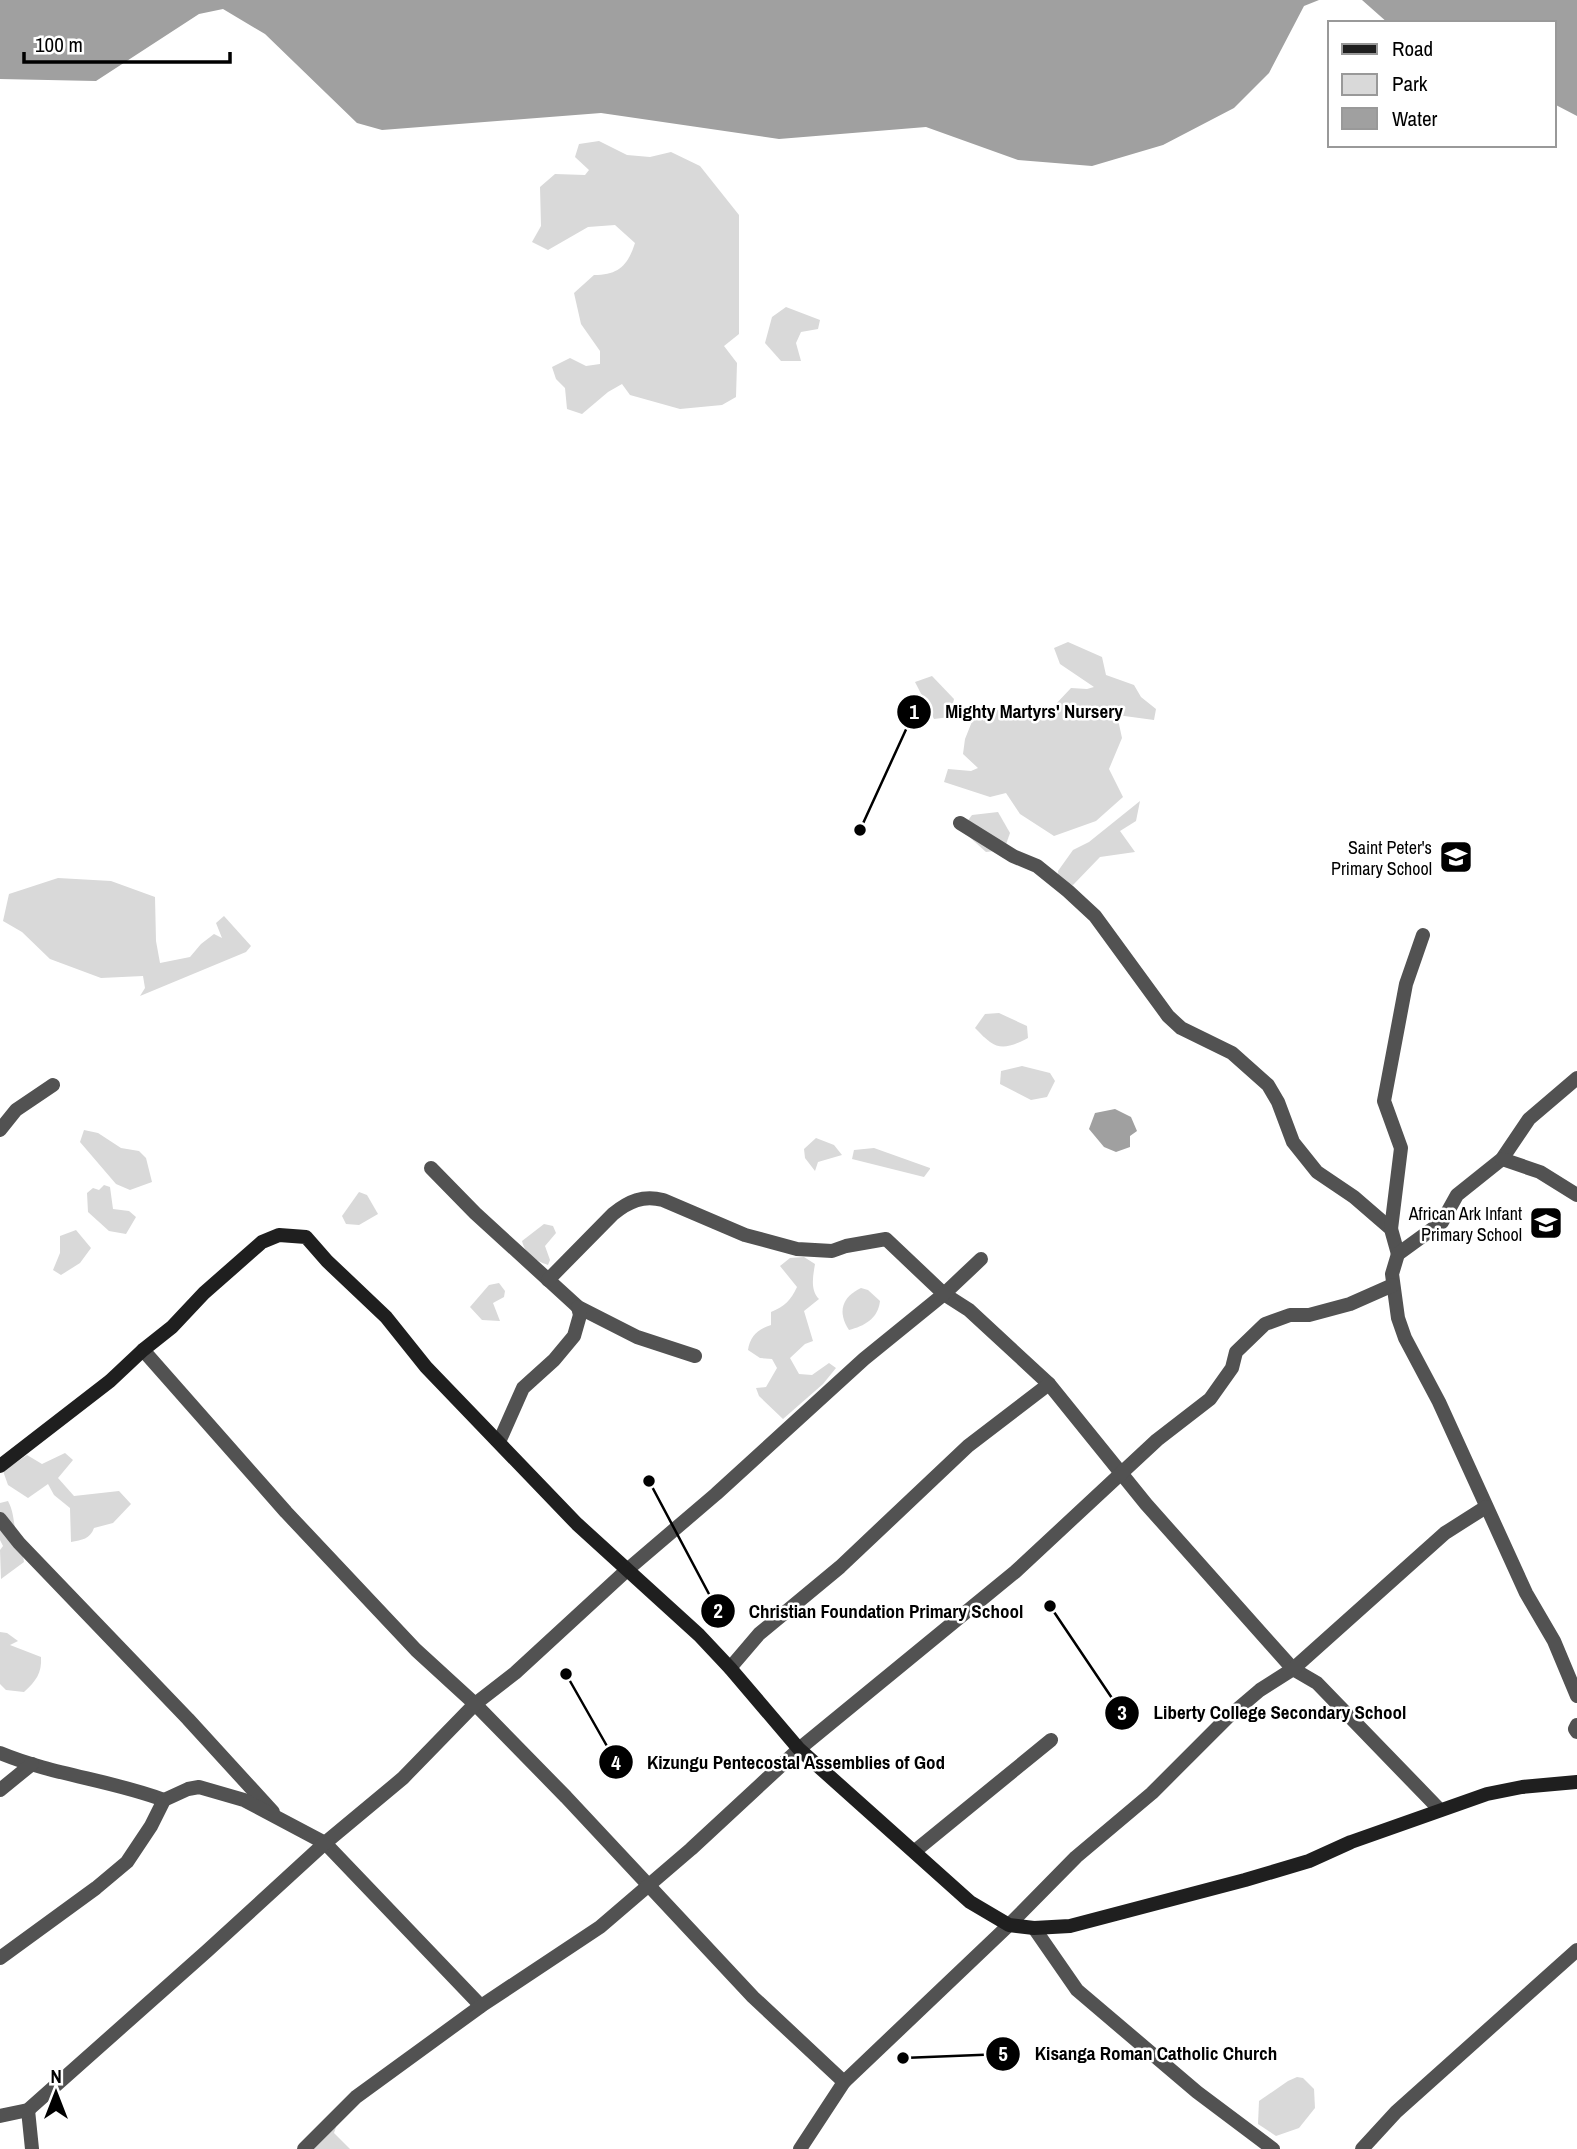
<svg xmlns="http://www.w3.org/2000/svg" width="1577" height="2149" viewBox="0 0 1577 2149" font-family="'Archivo Narrow',sans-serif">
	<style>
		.green { fill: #d9d9d9 }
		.water { fill: #a0a0a0 }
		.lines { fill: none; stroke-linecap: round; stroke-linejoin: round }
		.street { stroke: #525252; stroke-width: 14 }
		.secondary { stroke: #1f1f1f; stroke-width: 14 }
		.labels { text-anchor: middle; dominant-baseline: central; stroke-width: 5; stroke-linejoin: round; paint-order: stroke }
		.poi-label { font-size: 18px; fill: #000; stroke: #fff; text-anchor: end }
		.leader { fill: none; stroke: #000; stroke-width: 2.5 }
		.callout-dot { fill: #000; stroke: #fff; stroke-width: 2.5 }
		.mark-label { font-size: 21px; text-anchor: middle; font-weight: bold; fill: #fff }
		.callout-label { font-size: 19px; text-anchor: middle; font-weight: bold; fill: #000; stroke: #fff; stroke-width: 5; stroke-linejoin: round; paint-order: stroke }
	</style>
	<rect width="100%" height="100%" fill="#fff"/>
	<g class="green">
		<path d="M599 141 627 155 650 157 671 152 700 166 739 215V334L724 346 737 363 736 397 722 405 680 409 630 395 622 384 608 392 582 414 567 409 565 388 556 379 552 367 570 358 586 366 600 364V351L581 324 574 293 594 275C619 275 628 265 635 243L615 225 588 227 548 250 532 242 541 226 540 187 555 174 585 175 589 170 575 157 579 144Z"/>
		<path d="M786 307 820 320 818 329 801 332 796 343 801 361H781L765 343 772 317Z"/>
		<path d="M1068 642 1102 657 1106 675 1134 685 1141 697 1156 709 1154 720 1117 715 1122 738 1109 769 1123 797 1096 821 1054 836 1020 814 1006 793 990 797 944 782 948 769 971 771 978 768 963 754 965 739 977 709 1028 711 1054 706 1071 688 1087 689 1094 687 1060 664 1054 648Z"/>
		<path d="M932 676 954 699 950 717 934 719 915 682Z"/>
		<path d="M1140 801 1136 821 1120 831 1135 852 1100 857 1073 885 1059 882 1058 871 1073 850 1089 842Z"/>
		<path d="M998 812 1010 833 1004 850 986 852 965 833 966 823 972 815Z"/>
		<path d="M58 878 111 881 155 897 156 941 160 963 190 957 201 944 214 934 222 938 216 923 224 916 251 946 246 952 140 996 145 988 143 976 101 978 50 959 22 932 3 921 9 894Z"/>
		<path d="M999 1013 1027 1026 1028 1038C1001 1052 995 1049 975 1028L985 1014Z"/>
		<path d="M1022 1066 1050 1073 1055 1081 1047 1097 1031 1100 1000 1084 1001 1071Z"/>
		<path d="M84 1130 98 1133 121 1148 139 1151 146 1158 152 1182 130 1190 116 1184 80 1142Z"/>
		<path d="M816 1138 834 1145 842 1155 818 1162 815 1171 805 1158 804 1149Z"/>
		<path d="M874 1148 930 1168V1169L924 1177 852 1159 854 1150Z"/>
		<path d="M104 1185 110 1187 113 1209 129 1211 136 1217 126 1234 109 1231 88 1212 87 1193 93 1188 99 1190Z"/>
		<path d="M359 1192 367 1195 378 1214 359 1225 346 1224 342 1216Z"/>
		<path d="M544 1224 553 1226 556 1233 545 1246 550 1260 548 1265C535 1260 526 1256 522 1241Z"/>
		<path d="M76 1230 91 1248 80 1263 61 1275 53 1270 60 1253V1236Z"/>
		<path d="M804 1257 815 1264C813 1276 810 1290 819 1299L804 1311 813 1341 805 1344 790 1358 799 1374 812 1375 829 1363 836 1368 823 1384 783 1419 759 1396 756 1388 766 1387 777 1368 772 1359 760 1358 748 1350C750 1336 758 1329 771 1325V1312C785 1306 791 1300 797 1287L780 1266 790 1258Z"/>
		<path d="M499 1283 505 1291 504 1297 493 1303 500 1321 482 1320 470 1307 489 1285Z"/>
		<path d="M861 1288 868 1290 880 1301C878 1319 864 1326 849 1330 837 1312 842 1297 861 1288Z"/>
		<path d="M65 1453 73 1460 58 1478 74 1496 119 1491 131 1504 113 1523 94 1528C90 1539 82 1540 71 1542L70 1508 54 1495 48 1484 28 1498 8 1485 3 1471 27 1455 42 1464Z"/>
		<path d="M8 1501C15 1514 13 1526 18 1539 20 1547 23 1553 24 1562L1 1579 0 1550 3 1546 0 1540V1503Z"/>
		<path d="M0 1632 7 1633 18 1641 10 1645 41 1657C42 1673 36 1681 24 1692L6 1690 0 1684Z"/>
		<path d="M1297 2077 1303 2078 1314 2089 1315 2108 1299 2128 1276 2136 1258 2124 1259 2101 1288 2081Z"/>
		<path d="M335 2118 336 2127 334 2133 350 2149H312Z"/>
	</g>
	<g class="water">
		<path d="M0 0H1319L1304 6 1269 73 1234 108 1163 145 1092 166 1018 160 926 127 779 139 601 113 382 130 357 123 265 34 223 9 199 14 96 81 0 79Z"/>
		<path d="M1362 0H1577V116L1554 104V23H1388Z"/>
		<path d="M1115 1109 1131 1117 1137 1131 1130 1136V1147L1116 1152 1104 1147 1089 1129 1095 1113Z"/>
	</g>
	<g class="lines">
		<g class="street">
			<path d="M960 823 1013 856 1037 866 1068 891 1095 916 1168 1016 1181 1028 1232 1053 1268 1085 1278 1102 1293 1142 1317 1172 1354 1197 1391 1229 1398 1254"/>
			<path d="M1577 1078 1529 1119 1502 1159 1457 1195 1442 1222 1398 1254 1392 1274 1398 1318 1405 1338 1439 1402 1526 1593 1554 1641 1577 1696"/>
			<path d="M0 1130 16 1110 53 1085"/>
			<path d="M1502 1159 1540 1172 1577 1195"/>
			<path d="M431 1168 475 1213 578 1307 637 1337 695 1356"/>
			<path d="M1391 1229 1401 1148 1384 1101 1406 984 1423 935"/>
			<path d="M548 1280 613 1214C629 1201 643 1195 663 1200L745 1235 797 1249 832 1251 846 1246 886 1239 944 1294 969 1310 1049 1384 1146 1504 1293 1669 1317 1683 1440 1810"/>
			<path d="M143 1350 286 1512 416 1650 475 1704 566 1797 753 1997 844 2082"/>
			<path d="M499 1442 523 1388 554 1360 574 1336 580 1315 578 1307"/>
			<path d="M0 1519 19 1543 188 1719 273 1812"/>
			<path d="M730 1668 759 1634 840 1567 968 1446 1049 1384"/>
			<path d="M1577 1725 1575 1729 1577 1732"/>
			<path d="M0 1753C53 1775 111 1780 164 1800"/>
			<path d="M0 1790 32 1764"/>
			<path d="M915 1851 1051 1740"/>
			<path d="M1034 1928 1077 1990 1197 2092 1273 2149"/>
			<path d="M0 1958 96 1888 127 1862 151 1826 164 1800 188 1789 199 1787 244 1800 325 1843 481 2006"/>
			<path d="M28 2110 32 2149"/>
			<path d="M0 2116 28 2110 207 1951 325 1843 403 1778 475 1704 515 1673 627 1570 716 1494 864 1359 944 1294 981 1259"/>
			<path d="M304 2149 356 2097 481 2006 600 1927 691 1849 799 1749 1015 1572 1157 1440 1210 1399 1232 1368 1236 1352 1265 1324 1290 1315H1309L1350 1304 1393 1285"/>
			<path d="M800 2149 844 2082 1009 1925 1076 1857 1152 1793 1227 1718 1260 1690 1293 1669 1445 1533 1486 1507"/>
			<path d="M1362 2149 1396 2112 1577 1950"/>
		</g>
		<path class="secondary" d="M0 1466 110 1381 143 1350 172 1327 204 1293 262 1242 279 1235 306 1237 327 1261 386 1317 426 1367 577 1524 699 1635 730 1668 799 1749 970 1902 1009 1925 1034 1928 1070 1926 1245 1880 1309 1861 1351 1842 1487 1794 1522 1787 1577 1782"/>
	</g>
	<defs>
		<symbol id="school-square" viewBox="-11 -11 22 22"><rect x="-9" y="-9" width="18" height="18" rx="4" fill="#000" stroke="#fff"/><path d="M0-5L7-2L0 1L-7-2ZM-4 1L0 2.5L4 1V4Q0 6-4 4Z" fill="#fff"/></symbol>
	</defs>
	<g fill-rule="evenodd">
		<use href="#school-square" x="1437" y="838" width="38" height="38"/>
		<use href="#school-square" x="1527" y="1204" width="38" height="38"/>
	</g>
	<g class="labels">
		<g class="poi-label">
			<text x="1432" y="847">Saint Peter's<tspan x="1432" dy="21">Primary School</tspan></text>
			<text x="1522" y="1213">African Ark Infant<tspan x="1522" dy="21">Primary School</tspan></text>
		</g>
	</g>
	<path class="leader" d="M860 830L914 712M649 1481L718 1611M1050 1606L1122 1713M566 1674L616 1762M903 2058L1003 2054"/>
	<g class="callout-dot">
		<circle cx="860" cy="830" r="7"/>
		<circle cx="649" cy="1481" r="7"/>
		<circle cx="1050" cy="1606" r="7"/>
		<circle cx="566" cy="1674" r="7"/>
		<circle cx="903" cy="2058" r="7"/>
		<circle cx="914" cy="712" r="18"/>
		<circle cx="718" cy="1611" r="18"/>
		<circle cx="1122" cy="1713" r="18"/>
		<circle cx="616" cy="1762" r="18"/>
		<circle cx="1003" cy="2054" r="18"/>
	</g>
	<g class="mark-label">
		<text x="914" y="719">1</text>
		<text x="718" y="1618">2</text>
		<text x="1122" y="1720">3</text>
		<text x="616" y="1770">4</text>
		<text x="1003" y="2061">5</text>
	</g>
	<g class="callout-label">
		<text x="1034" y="718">Mighty Martyrs' Nursery</text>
		<text x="886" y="1618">Christian Foundation Primary School</text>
		<text x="1280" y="1719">Liberty College Secondary School</text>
		<text x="796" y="1769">Kizungu Pentecostal Assemblies of God</text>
		<text x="1156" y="2060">Kisanga Roman Catholic Church</text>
	</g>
	<rect x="1328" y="21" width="228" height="126" fill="#ffffff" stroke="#999999" stroke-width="2"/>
	<rect x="1342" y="44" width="35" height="10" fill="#1f1f1f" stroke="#999999" stroke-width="2"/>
	<text x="1392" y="56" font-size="21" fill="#000000">Road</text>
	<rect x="1342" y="74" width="35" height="21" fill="#d9d9d9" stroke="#999999" stroke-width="2"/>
	<text x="1392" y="91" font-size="21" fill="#000000">Park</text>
	<rect x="1342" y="108" width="35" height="21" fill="#a0a0a0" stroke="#999999" stroke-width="2"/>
	<text x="1392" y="126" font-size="21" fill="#000000">Water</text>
	<g transform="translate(56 2093)" stroke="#ffffff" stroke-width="5" paint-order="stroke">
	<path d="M0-5L12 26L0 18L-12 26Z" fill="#000000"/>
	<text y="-10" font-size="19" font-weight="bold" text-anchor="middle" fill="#000000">N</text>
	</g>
	<path d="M24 52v10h206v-10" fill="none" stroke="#000000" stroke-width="3.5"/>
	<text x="35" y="52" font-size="21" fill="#000000" stroke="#ffffff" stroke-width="5" paint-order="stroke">100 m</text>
</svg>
